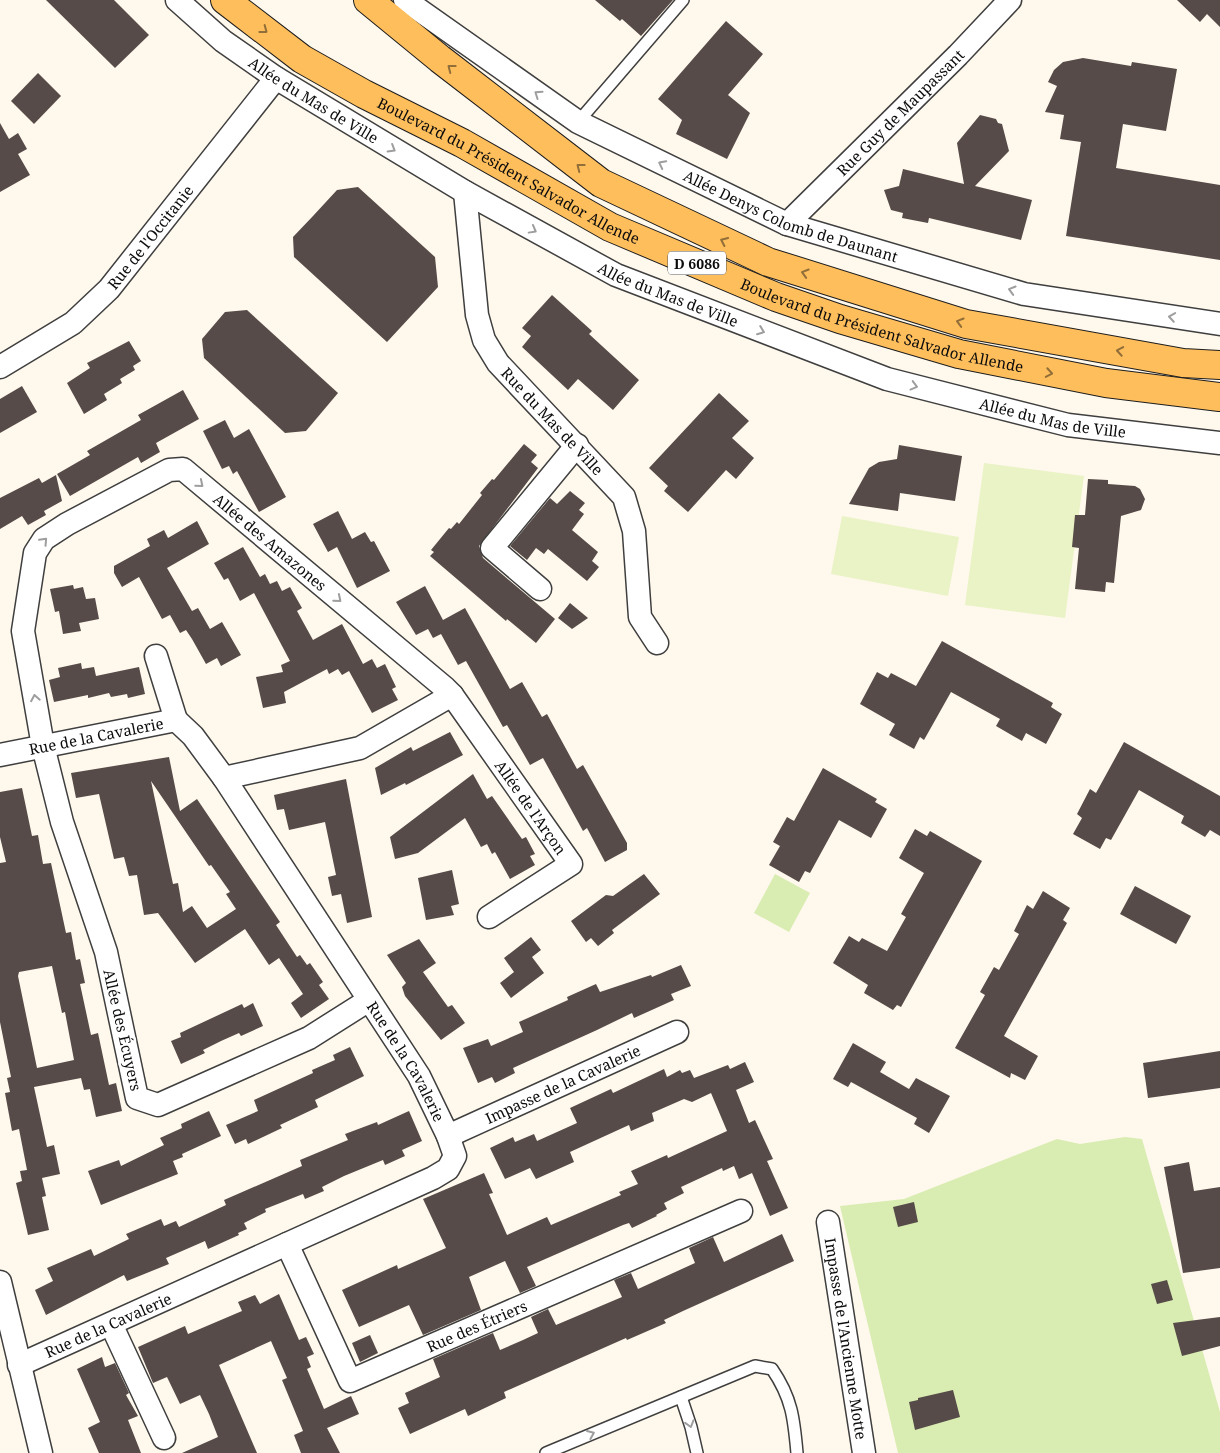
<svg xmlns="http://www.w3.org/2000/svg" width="1220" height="1453" viewBox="0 0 1220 1453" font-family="'Noto Serif',serif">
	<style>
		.green { fill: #d9edb2 }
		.pitch { fill: #eaf3c5 }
		.building { fill: #564b48; fill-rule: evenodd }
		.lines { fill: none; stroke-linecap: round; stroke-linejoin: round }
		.lane-casing { stroke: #3f3f3f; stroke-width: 14 }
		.street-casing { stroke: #3f3f3f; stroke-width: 25 }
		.primary-casing { stroke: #1d1d1d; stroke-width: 30 }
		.lane { stroke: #fff; stroke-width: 11 }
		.street { stroke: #fff; stroke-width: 22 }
		.primary { stroke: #ffbe5c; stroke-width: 28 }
		.oneway { stroke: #926e38 }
		.oneway2 { stroke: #9e9e9e }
		.labels { text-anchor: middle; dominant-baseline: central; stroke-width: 5; stroke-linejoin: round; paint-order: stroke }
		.shield { fill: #fff; stroke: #555; stroke-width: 1 }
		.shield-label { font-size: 14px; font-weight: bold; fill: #0c0c0c }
		.street-label { font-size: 15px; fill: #0c0c0c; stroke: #fff }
	</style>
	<rect width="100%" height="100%" fill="#fff8ec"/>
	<g class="green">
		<path d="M775 874 810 893 789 932 754 913Z"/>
		<path d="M1125 1137 1142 1139 1220 1412V1453H898L840 1206 904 1199 1057 1139 1080 1144Z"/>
	</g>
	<g class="pitch">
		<path d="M984 463 1084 476 1065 618 965 605Z"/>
		<path d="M842 516 959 537 948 596 831 574Z"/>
	</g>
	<g class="building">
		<path d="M46 0H114L149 35 115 68Z"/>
		<path d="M595 0H673L641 36 622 19 620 21Z"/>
		<path d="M1177 0H1220V27L1207 14 1200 22Z"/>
		<path d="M726 21 763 54 728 95 750 113 727 159 676 134 682 120 658 99Z"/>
		<path d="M1083 58 1131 66 1132 62 1177 69 1166 131 1123 124 1116 168 1220 185V260L1066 236 1081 142 1060 139 1064 115 1045 112 1057 86 1048 82 1054 70 1063 62Z"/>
		<path d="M38 73 61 96 34 124 11 101Z"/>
		<path d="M980 115 996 119 998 123 1002 124 1009 151 975 186 1032 200 1021 240 929 218 928 223 902 218 903 213 891 210 884 190 899 186 903 169 964 184 957 143Z"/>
		<path d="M0 123 9 139 18 133 27 149 18 154 30 175 0 192Z"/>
		<path d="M358 187 435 257 438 287 387 342 294 257 293 237 313 216 337 190Z"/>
		<path d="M552 295 592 331 589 334 639 380 613 410 578 379 568 390 522 347 531 336 522 328Z"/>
		<path d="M247 310 338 393 306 431 285 433 204 358 202 339 225 312Z"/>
		<path d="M129 341 141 361 133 366 135 370 120 379 122 383 104 394 107 400 84 414 67 383 90 368 87 363Z"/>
		<path d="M22 386 37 412 0 433V399Z"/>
		<path d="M183 390 199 419 156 443 160 452 141 463 138 457 70 496 57 474 90 455 87 451 141 420 138 415Z"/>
		<path d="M719 393 749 421 732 438 754 458 736 479 726 470 688 512 664 491 668 486 649 468Z"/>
		<path d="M225 420 234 438 249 429 286 497 259 512 237 471 233 474 229 466 222 469 203 431Z"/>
		<path d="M524 444 537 455 531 462 538 468 479 546 483 558 555 619 536 643 507 619 506 621 430 556 434 552 431 550 449 528 451 529 457 522 459 524 482 495 480 493 492 479 494 480Z"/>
		<path d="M899 445 962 456 955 501 900 493 898 511 849 504 869 468 879 462 897 459Z"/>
		<path d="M56 475 62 501 44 511 46 515 28 525 22 516 0 529V498L39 478 42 483Z"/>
		<path d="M1088 479 1108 480V484L1135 486 1140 489 1145 499 1141 510 1121 516 1114 583 1106 582 1105 592 1075 589 1079 548 1072 547 1075 515H1085Z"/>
		<path d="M570 491 585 503 579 510 584 514 572 530 598 552 592 561 599 567 587 581 548 549 544 554 536 548 527 560 510 546 550 498 557 504Z"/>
		<path d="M338 511 352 539 365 532 371 542 374 541 390 571 357 588 337 547 328 552 313 524Z"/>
		<path d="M197 521 209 544 167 568 192 611 198 608 210 629 222 622 241 655 221 666 217 658 206 664 192 639 186 630 180 633 170 615 162 619 139 577 122 587 114 573V566L150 546 147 539 164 530 168 538Z"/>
		<path d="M243 547 260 577 265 574 270 584 277 581 282 591 290 587 302 608 297 611 313 640 342 624 363 664 372 659 377 668 385 664 396 687 392 689 398 700 372 713 349 671 342 675 338 669 329 674 327 669 284 692 286 703 263 708 256 677 283 672 281 665 290 661 254 593 240 601 228 578 224 580 214 563Z"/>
		<path d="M73 585 74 589 83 587 86 599 95 598 99 619 79 623 81 631 63 634 59 611 55 612 50 589Z"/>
		<path d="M425 586 443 620 465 608 510 689 522 682 542 717 547 714 577 769 583 765 627 843V850L605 862 587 828 583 831 543 758 530 765 507 725 503 727 466 661 458 665 441 634 433 638 428 629 416 635 396 602Z"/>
		<path d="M570 603 588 618 572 629 558 618Z"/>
		<path d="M942 641 1053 703 1051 707 1062 714 1046 744 1026 733 1022 741 996 726 1000 719 951 692 924 740 920 737 914 749 889 735 895 724 860 704 877 672 888 678 891 673 916 686Z"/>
		<path d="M81 663 82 669 94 667 96 676 139 667 145 694 128 698 127 694 111 697 109 693 88 698V695L54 702 49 680 60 677 58 668Z"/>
		<path d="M450 732 463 755 406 785 405 783 381 795 375 768 411 747 413 751Z"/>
		<path d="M1124 742 1220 796V836L1210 830 1205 837 1181 823 1184 816 1139 790 1111 840 1106 838 1100 849 1073 834 1082 818 1077 814 1090 789 1096 793Z"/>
		<path d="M169 757 180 811 197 799 280 922 276 925 297 957 300 955 307 965 310 963 323 982 319 985 329 999 301 1018 291 1003 303 994 279 958 269 965 245 929 195 963 158 913 144 915 137 875 129 876 124 857 114 859 99 794 76 798 71 773ZM151 781 209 866 211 865 230 892 226 894 236 909 207 928 192 906 183 912 178 883 173 884Z"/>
		<path d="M823 768 877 799 875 802 887 809 871 838 839 820 810 873 805 871 799 882 769 865 780 846 773 842 787 817 794 821Z"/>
		<path d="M473 774 487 799 492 796 522 839 526 837 535 854 530 856 535 865 510 879 495 852 492 854 487 844 481 847 465 818 418 853 395 859 390 837Z"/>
		<path d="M346 779 372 917 347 923 341 894 332 896 328 877 336 875 325 822 289 830 284 809 277 810 274 795Z"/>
		<path d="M22 788 32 836 38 835 43 864 51 863 66 933 71 932 76 960 80 959 85 983 80 984 91 1035 98 1033 109 1085 116 1083 122 1111 96 1117 90 1089 84 1090 81 1078 34 1087 47 1147 54 1145 60 1174 42 1178 46 1196 42 1197 49 1230 28 1235 16 1183 22 1181 20 1171 27 1170 19 1129 12 1131 5 1093 10 1092 7 1078 11 1077 0 1022V863L6 862 0 837V792ZM52 966 62 1013 65 1012 74 1060 37 1068 18 976 19 972Z"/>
		<path d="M915 829 927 836 930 831 982 861 901 1007 897 1005 893 1010 864 993 868 985 833 963 849 936 859 942 862 938 887 951 906 917 901 914 924 873 899 858Z"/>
		<path d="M452 870 459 904 451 906 454 915 426 920 418 878Z"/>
		<path d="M644 874 660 894 612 930 614 933 598 946 591 938 586 942 571 921 606 895 613 896Z"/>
		<path d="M1135 886 1191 916 1176 944 1120 914Z"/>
		<path d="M1043 891 1070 908 1063 920 1067 923 1004 1036 1038 1056 1025 1080 1011 1073 1010 1078 955 1048 985 995 980 992 994 967 999 970 1019 934 1014 931 1027 905 1033 909Z"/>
		<path d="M531 937 541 950 532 957 544 973 511 998 500 983 514 972 504 958Z"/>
		<path d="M419 939 436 963 423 972 448 1007 452 1005 465 1023 441 1040 405 996 402 987 406 983 387 955Z"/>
		<path d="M681 965 691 986 671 994 674 1000 634 1018 632 1013 597 1030 513 1068 515 1073 495 1083 492 1077 478 1083 463 1048 488 1039 491 1046 523 1032 519 1022 568 1000 567 997 596 984 600 992 651 975 652 977Z"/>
		<path d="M253 1003 263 1026 241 1036 239 1033 221 1041 203 1050 205 1053 181 1064 171 1041 181 1037 180 1033 242 1004 244 1008Z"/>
		<path d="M853 1043 886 1062 880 1072 909 1089 916 1078 950 1096 929 1133 914 1124 917 1118 851 1082 848 1087 833 1079Z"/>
		<path d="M350 1047 364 1076 315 1100 318 1107 280 1125 282 1128 248 1144 246 1139 235 1144 226 1125 258 1111 254 1100 313 1073 312 1070 335 1060 333 1055Z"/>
		<path d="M1220 1051V1088L1148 1098 1143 1063Z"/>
		<path d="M745 1062 754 1082 736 1090 749 1123 755 1120 773 1159 767 1161 788 1208 770 1216 752 1173 739 1179 734 1166 723 1171 722 1168 681 1187 684 1193 664 1203 667 1209 656 1215 657 1216 632 1228 629 1223 623 1225 527 1267 536 1286 520 1293 505 1261 469 1277 481 1310 423 1335 409 1305 359 1327 342 1290 397 1265 398 1269 446 1248 423 1199 484 1173 493 1193 489 1194 507 1235 547 1217 551 1225 621 1195 619 1192 638 1184 631 1171 667 1155 668 1158 727 1131 711 1093 692 1102 684 1099 652 1113 654 1121 631 1131 629 1125 570 1152 574 1162 536 1179 530 1168 505 1179 490 1148 513 1137 515 1142 534 1134 537 1141 577 1123 570 1108 611 1089 613 1093 664 1069 667 1077 680 1070 682 1073 690 1070 694 1078 728 1065 730 1069Z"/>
		<path d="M209 1111 221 1136 182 1154 183 1157 173 1161 178 1174 101 1205 88 1171 119 1160 121 1166 164 1145 160 1138 182 1128 181 1124Z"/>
		<path d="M409 1111 422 1141 402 1150 405 1156 385 1165 383 1160 344 1176 322 1187 324 1191 305 1199 303 1194 265 1209 266 1212 244 1223 247 1229 238 1233 239 1235 208 1249 205 1241 166 1258 169 1264 127 1281 124 1275 46 1315 35 1290 53 1281 47 1268 91 1249 94 1256 129 1239 126 1234 161 1219 164 1226 176 1221 179 1227 226 1205 224 1200 302 1166 300 1160 348 1140 345 1134 377 1122 378 1125Z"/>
		<path d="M1189 1162 1194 1191 1220 1187V1268L1183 1273 1164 1167Z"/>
		<path d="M914 1202 918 1222 898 1227 893 1207Z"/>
		<path d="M782 1234 794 1261 683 1311 664 1320 666 1323 627 1340 626 1338 504 1392 506 1398 468 1416 465 1409 410 1434 398 1408 409 1403 405 1393 440 1377 433 1359 493 1333 500 1350 523 1340 538 1333 531 1317 548 1309 556 1325 622 1297 614 1280 631 1273 638 1289 695 1263 689 1248 713 1237 724 1262Z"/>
		<path d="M1167 1280 1173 1300 1157 1304 1151 1284Z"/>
		<path d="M279 1294 299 1340 306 1337 314 1354 307 1357 311 1367 307 1369 324 1409 351 1396 359 1414 327 1428 340 1453H301L294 1435 303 1431 282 1380 287 1378 271 1341 219 1365 257 1453H182L218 1437 209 1414 200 1395 180 1404 167 1377 153 1383 138 1347 185 1326 188 1334 242 1311 238 1302 255 1295 260 1304Z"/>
		<path d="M1220 1317V1346L1182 1356 1173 1323Z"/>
		<path d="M370 1335 378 1353 360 1362 352 1343Z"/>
		<path d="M102 1357 105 1367 115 1363 129 1393 126 1395 138 1416 128 1420 141 1453H99L88 1428 100 1422 77 1369Z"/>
		<path d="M953 1390 960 1417 915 1430 909 1402 918 1400V1398Z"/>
	</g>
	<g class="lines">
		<defs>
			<g id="lane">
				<path d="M578 122 683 0"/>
				<path d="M681 1397 691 1427 697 1453"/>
				<path d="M546 1453 755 1366 772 1369C792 1398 794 1419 797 1453"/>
			</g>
			<g id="street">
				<path id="s1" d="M177 0 223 41 276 78 465 192 616 275 887 379 1068 425 1220 443"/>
				<path id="s2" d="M405 0 578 122 787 224 1024 294 1220 324"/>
				<path id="s3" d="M465 192 477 315 484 340 498 363 624 497 634 531 640 617 657 643"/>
				<path id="s4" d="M787 224 958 55 1010 0"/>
				<path id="s5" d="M0 367 73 323 109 289 276 78"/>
				<path d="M540 589 492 548 577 445"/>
				<path d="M156 656 176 720"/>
				<path id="s6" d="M0 755 176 720 193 736 224 778 419 1076 448 1136 455 1156 448 1169 433 1178 19 1365"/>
				<path d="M224 778 360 748 452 695"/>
				<path id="s7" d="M369 1000 309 1038 158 1105 137 1098 106 952 62 822 43 746 23 631 35 553 44 539 67 524 169 470 183 469 445 688 452 695 571 864 489 917"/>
				<path id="s8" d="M448 1136 677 1032"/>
				<path id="s9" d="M828 1222 864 1453"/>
				<path id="s10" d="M287 1244 350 1381 741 1211"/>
				<path d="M0 1282 41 1453"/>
				<path d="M111 1324 164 1438"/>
			</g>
			<g id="primary">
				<path id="s11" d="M225 0 302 59 364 94 462 143 610 227 776 297 840 319 959 354 1106 383 1220 397"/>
				<path d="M368 0 440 59 601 183 768 262 966 324 1183 363 1220 365"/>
			</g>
		</defs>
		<use href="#lane" class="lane-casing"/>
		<use href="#street" class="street-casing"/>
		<use href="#primary" class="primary-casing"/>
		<use href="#lane" class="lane"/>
		<use href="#street" class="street"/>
		<use href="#primary" class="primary"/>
	</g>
	<defs><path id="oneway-chevron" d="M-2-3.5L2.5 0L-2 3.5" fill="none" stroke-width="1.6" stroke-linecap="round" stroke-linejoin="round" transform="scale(1.25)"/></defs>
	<g class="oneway">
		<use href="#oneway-chevron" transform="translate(264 30) rotate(37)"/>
		<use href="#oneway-chevron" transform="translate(451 68) rotate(-142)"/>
		<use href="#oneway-chevron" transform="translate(580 167) rotate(-142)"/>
		<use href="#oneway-chevron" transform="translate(724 241) rotate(-155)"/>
		<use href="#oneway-chevron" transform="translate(805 273) rotate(-163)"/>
		<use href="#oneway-chevron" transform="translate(960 322) rotate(-164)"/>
		<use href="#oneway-chevron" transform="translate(1120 351) rotate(-170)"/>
		<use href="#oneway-chevron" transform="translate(1049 373) rotate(10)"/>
	</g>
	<g class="oneway2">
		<use href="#oneway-chevron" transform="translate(538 94) rotate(-145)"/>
		<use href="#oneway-chevron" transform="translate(392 149) rotate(31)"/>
		<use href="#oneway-chevron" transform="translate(662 164) rotate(-153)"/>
		<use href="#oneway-chevron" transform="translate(533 230) rotate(29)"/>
		<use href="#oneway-chevron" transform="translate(1012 290) rotate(-164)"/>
		<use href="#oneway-chevron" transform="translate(1172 317) rotate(-171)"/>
		<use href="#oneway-chevron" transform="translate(761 331) rotate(21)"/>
		<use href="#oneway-chevron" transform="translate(914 386) rotate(15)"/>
		<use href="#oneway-chevron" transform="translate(200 484) rotate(40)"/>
		<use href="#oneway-chevron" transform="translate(44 541) rotate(-47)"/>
		<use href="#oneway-chevron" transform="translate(338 599) rotate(40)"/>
		<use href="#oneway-chevron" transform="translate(35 698) rotate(-100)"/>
		<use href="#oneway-chevron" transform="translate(690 1424) rotate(73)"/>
		<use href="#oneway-chevron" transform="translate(591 1434) rotate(-23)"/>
	</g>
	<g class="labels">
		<rect class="shield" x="668" y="251.5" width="58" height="23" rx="4"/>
		<g class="shield-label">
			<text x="697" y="263">D 6086</text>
		</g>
		<g class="street-label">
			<text stroke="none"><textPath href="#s1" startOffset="170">Allée du Mas de Ville</textPath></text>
			<text stroke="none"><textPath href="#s4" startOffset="159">Rue Guy de Maupassant</textPath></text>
			<text stroke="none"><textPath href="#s11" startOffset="332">Boulevard du Président Salvador Allende</textPath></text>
			<text stroke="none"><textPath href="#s2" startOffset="445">Allée Denys Colomb de Daunant</textPath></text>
			<text stroke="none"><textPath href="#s5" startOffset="201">Rue de l'Occitanie</textPath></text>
			<text stroke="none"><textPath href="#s1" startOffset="575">Allée du Mas de Ville</textPath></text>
			<text stroke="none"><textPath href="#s11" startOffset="738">Boulevard du Président Salvador Allende</textPath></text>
			<text stroke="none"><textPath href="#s1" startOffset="980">Allée du Mas de Ville</textPath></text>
			<text stroke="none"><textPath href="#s3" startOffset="256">Rue du Mas de Ville</textPath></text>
			<text stroke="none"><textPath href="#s7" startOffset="1106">Allée des Amazones</textPath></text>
			<text stroke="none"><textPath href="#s6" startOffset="98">Rue de la Cavalerie</textPath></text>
			<text stroke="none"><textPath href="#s7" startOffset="1481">Allée de l'Arçon</textPath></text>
			<text transform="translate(123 1030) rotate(77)">Allée des Écuyers</text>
			<text stroke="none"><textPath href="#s6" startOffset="592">Rue de la Cavalerie</textPath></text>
			<text stroke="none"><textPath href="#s8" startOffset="126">Impasse de la Cavalerie</textPath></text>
			<text transform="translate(108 1325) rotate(-24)">Rue de la Cavalerie</text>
			<text stroke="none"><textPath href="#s10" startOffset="289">Rue des Étriers</textPath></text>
			<text stroke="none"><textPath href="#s9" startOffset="118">Impasse de l'Ancienne Motte</textPath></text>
		</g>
	</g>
</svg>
